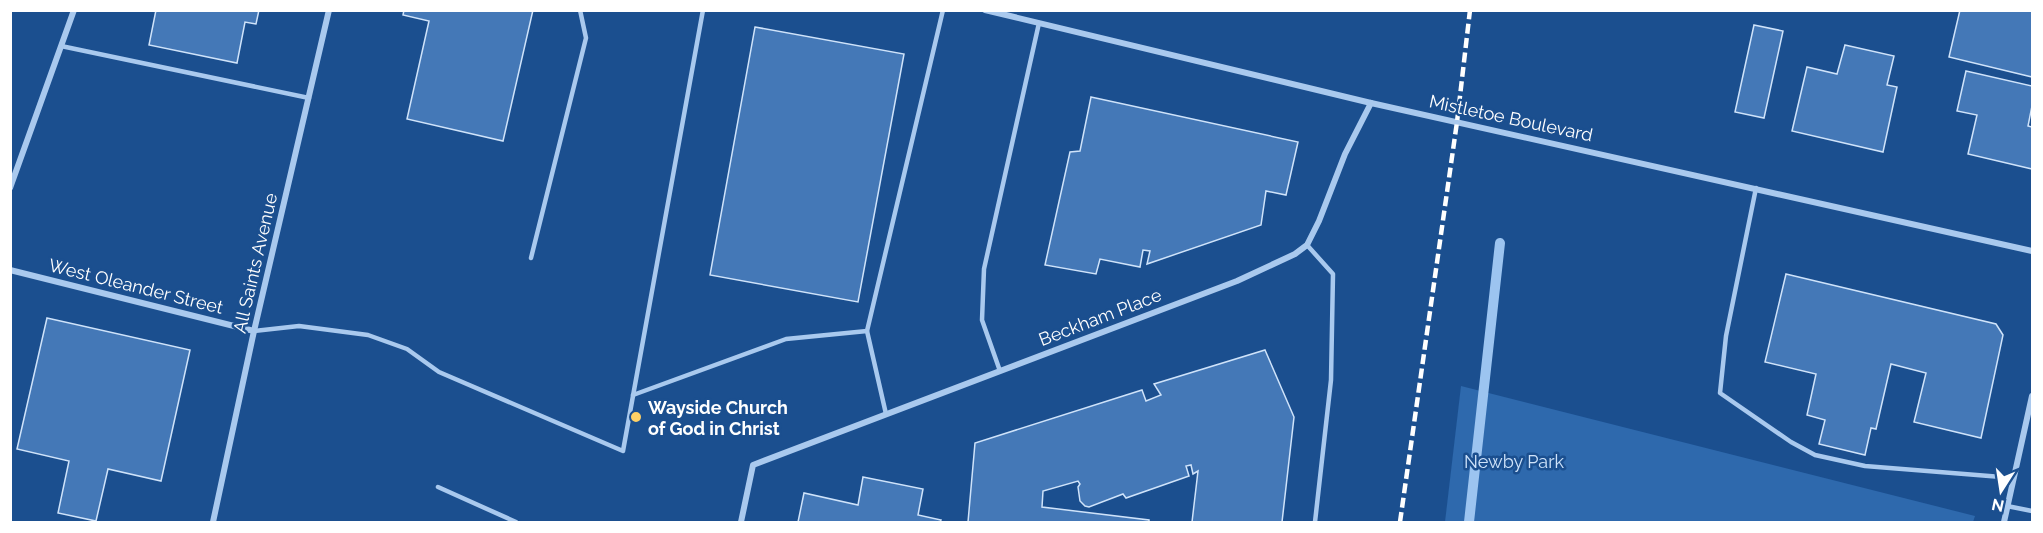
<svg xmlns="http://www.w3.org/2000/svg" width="2043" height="533" viewBox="0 0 2043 533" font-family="Raleway,sans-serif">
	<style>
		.green { fill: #2e69ad }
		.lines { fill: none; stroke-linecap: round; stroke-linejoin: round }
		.stream { stroke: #9cc4f0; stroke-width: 10 }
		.building { fill: #4478b7; stroke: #cfe3fa; stroke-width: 1.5 }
		.service { stroke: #a9c9ee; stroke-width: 4.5 }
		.minor { stroke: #a9c9ee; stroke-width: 6 }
		.rail { stroke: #fff; stroke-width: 4.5; stroke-dasharray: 10 4.5; stroke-linecap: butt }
		.poi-dot { fill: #ffd166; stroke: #1b4f8f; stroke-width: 2 }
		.labels { text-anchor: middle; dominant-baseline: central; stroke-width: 5; stroke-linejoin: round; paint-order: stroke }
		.street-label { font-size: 18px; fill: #fff; stroke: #1b4f8f }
		.poi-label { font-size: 18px; font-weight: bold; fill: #fff; stroke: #1b4f8f; text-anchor: start }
		.park-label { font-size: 18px; fill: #cfe3fa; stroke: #1b4f8f }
	</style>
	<rect width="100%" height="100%" fill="#1b4f8f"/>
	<path class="green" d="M1461 386 1975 516 1973 522H1445Z"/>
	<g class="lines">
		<path class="stream" d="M1469 522 1500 243"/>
	</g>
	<g class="building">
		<path d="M156 10H259L256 24 245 22 237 63 149 45Z"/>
		<path d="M404 10H533L503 141 407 119 429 21 403 15Z"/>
		<path d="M1960 10H2032V77L1949 57Z"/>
		<path d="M1754 25 1783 31 1764 118 1735 112Z"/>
		<path d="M755 27 904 54 858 302 710 275Z"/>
		<path d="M1845 45 1894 56 1887 85 1897 87 1883 152 1792 131 1807 67 1837 74Z"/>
		<path d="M1966 71 2032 86V106L2028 126 2032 127V169L1968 154 1977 115 1957 111Z"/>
		<path d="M1091 97 1298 142 1286 195 1266 191 1261 225 1147 264 1150 251 1143 250 1140 267 1100 259 1096 274 1045 265 1070 152 1080 151Z"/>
		<path d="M1786 274 1996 324 2003 335 1981 438 1914 422 1926 373 1891 364 1876 429 1871 428 1865 455 1819 444 1825 420 1807 415 1816 374 1765 362Z"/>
		<path d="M47 318 190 350 161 481 108 469 96 521 58 513 69 461 17 449Z"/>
		<path d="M1265 350 1294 417 1282 522H1192L1198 471 1193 474 1191 465 1186 466 1189 476 1126 498 1123 494 1089 507 1085 506 1080 501 1078 487 1080 484 1078 481 1043 491 1042 507 1149 520V522H968L975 443 1142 390 1146 401 1161 395 1154 384Z"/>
		<path d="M863 477 923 489 918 515 941 520 940 522H798L804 493 858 505Z"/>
	</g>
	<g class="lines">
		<g class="service">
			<path d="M61 46 309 98"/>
			<path d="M1756 188 1726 336 1720 393 1791 442 1815 455 1865 466 2014 478"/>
			<path d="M1307 245 1333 274 1331 380 1315 522"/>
			<path d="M531 258 586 38 580 10"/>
			<path d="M254 331 299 326 368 335 407 349 439 372 623 451 703 10"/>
			<path d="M1000 371 982 320 984 269 1039 23"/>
			<path d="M633 395 786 339 867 331"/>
			<path d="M886 414 867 331 943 10"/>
			<path d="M438 487 516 522"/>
			<path d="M2007 506 2032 511"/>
		</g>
		<g class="minor">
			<path d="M985 10 1371 103 2032 251"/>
			<path d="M10 188 74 10"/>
			<path d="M10 270 254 331"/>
			<path d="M213 522 254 331 329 10"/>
			<path d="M741 522 753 465 1237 281 1295 254 1307 245 1319 221 1345 154 1371 103"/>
			<path d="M2004 522 2032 396"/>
		</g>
		<path class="rail" d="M1400 522 1457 122 1470 10"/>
	</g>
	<circle class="poi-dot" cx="636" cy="417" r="6"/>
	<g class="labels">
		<g class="street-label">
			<text transform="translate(1511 118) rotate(12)">Mistletoe Boulevard</text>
			<text transform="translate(255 263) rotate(-77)">All Saints Avenue</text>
			<text transform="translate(136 286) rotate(14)">West Oleander Street</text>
			<text transform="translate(1100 317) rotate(-21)">Beckham Place</text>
		</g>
		<g class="poi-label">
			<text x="648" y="407">Wayside Church<tspan x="648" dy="21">of God in Christ</tspan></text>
		</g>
		<g class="park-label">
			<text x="1514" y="461">Newby Park</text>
		</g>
	</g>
	<rect width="2043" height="533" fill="none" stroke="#ffffff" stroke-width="24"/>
	<g transform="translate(2001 491) rotate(192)" stroke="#1b4f8f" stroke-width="4.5" paint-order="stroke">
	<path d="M0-4.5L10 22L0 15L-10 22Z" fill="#ffffff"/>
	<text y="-9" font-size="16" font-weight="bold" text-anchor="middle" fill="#ffffff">N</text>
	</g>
</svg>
